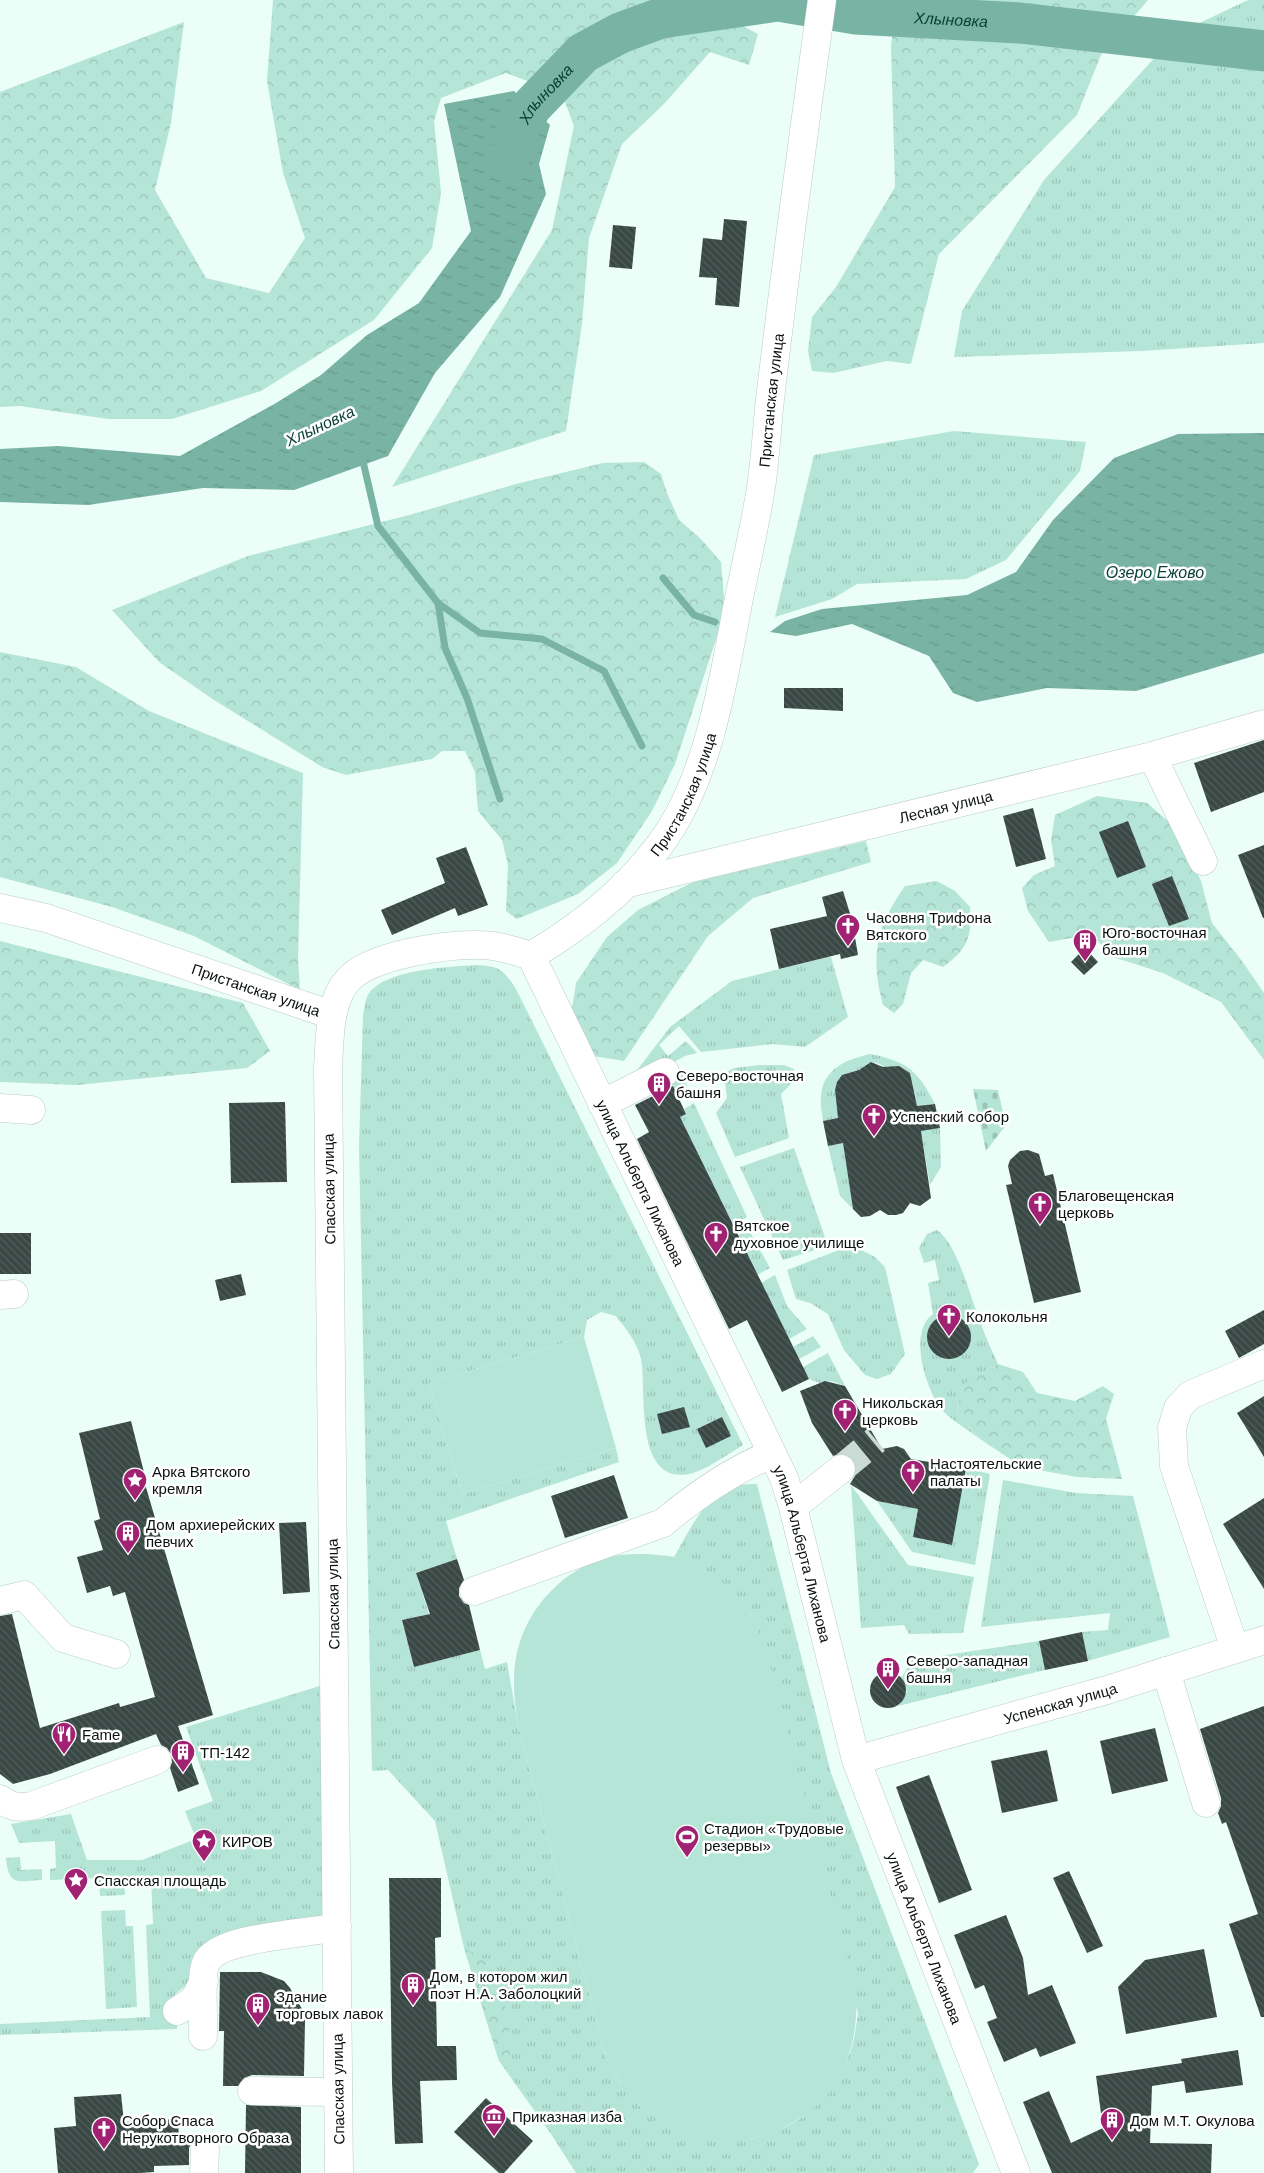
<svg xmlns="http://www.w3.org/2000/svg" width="1264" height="2173" viewBox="0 0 1264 2173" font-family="Helvetica,sans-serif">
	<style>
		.grass { fill: url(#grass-tufts) }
		.forest { fill: url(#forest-crowns) }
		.cemetery { fill: url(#cemetery-stones) }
		.park { fill: #b5e5d6 }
		.water { fill: url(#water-ripples) }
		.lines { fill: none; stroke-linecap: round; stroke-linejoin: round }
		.stream { stroke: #79b3a3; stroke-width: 7 }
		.river { stroke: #79b3a3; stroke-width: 41 }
		.building { fill: url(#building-back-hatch) }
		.minor-tunnel { stroke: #cadbd5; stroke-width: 28; stroke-dasharray: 28 14; stroke-linecap: butt }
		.minor-casing { stroke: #b9cbc5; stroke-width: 29 }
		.minor { stroke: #fff; stroke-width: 28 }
		.labels { text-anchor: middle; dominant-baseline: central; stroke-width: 5; stroke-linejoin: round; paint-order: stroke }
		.street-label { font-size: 15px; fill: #0c1211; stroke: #fff }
		.poi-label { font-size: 15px; fill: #0c1211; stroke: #fff; text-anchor: start }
		.water-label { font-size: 16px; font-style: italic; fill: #093e33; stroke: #fff }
	</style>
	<defs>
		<pattern id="grass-tufts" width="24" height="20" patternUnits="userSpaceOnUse" patternTransform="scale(1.25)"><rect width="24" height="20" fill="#b5e5d6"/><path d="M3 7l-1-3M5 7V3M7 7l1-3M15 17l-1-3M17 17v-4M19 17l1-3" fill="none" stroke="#9ac3b7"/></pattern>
		<pattern id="forest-crowns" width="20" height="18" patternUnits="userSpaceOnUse" patternTransform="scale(1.25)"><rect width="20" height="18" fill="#b5e5d6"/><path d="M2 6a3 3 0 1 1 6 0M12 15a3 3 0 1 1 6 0" fill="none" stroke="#9ac3b7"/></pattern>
		<pattern id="cemetery-stones" width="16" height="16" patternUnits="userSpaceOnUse" patternTransform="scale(1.25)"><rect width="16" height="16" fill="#b5e5d6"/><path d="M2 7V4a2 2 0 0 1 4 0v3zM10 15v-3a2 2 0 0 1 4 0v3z" fill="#9ac3b7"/></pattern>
		<pattern id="water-ripples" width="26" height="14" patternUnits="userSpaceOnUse" patternTransform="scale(1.25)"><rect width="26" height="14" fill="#79b3a3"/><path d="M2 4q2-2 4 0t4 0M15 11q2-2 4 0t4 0" fill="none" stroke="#67998b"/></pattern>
		<pattern id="building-back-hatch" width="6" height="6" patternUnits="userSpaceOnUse" patternTransform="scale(1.25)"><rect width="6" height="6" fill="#394844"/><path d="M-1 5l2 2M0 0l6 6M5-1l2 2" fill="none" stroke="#525e5b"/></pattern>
	</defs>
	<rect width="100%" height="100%" fill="#ecfef8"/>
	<g class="grass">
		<path d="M1248 0H1264V343L1142 351 954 357 962 311 1044 180 1176 34Z"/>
		<path d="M954 431 1086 442 1080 471 1006 560 966 579 857 584 832 599 775 617 814 455Z"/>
		<path d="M827 957H831L848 1017 805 1047 773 1044 701 1052 679 1026 659 1045 668 1056 686 1041 697 1053 685 1056 663 1068 668 1077 680 1071 685 1078 688 1093 680 1099 671 1082H628L670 1027 732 981Z"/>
		<path d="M476 965C499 966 503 969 516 989L743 1445C728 1454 705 1471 689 1474 633 1485 647 1389 641 1359 637 1342 626 1329 616 1316L601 1312 587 1320 584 1337 429 1383 462 1494 616 1448 619 1462 446 1521 457 1559 416 1573 429 1614 402 1621 414 1667 480 1650 485 1669 507 1662 518 1725 606 2058 620 2083 751 2139C767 2134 784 2129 798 2120 815 2110 840 2077 848 2058 854 2044 856 2028 858 2013L751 1615C728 1584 710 1571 674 1557 689 1532 705 1493 738 1485 744 1484 751 1484 757 1484L831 1773 979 2164 973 2173H576L551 2134 499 2061 464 1948 435 1821 388 1770 372 1771 359 1146 363 1016C364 1010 365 1002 367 997 380 969 450 967 476 965Z"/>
		<path d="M870 1054C907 1061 918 1071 935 1104L917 1106 910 1073 899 1066 888 1071 880 1064 872 1062 859 1070 857 1076 842 1075C832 1088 836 1102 839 1118L823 1121C822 1113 820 1105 821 1097 822 1069 847 1059 870 1054Z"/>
		<path d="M760 1065H784L794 1069 795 1080 781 1094 789 1138 735 1157 716 1113 727 1098 724 1073 734 1068Z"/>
		<path d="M694 1103 747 1217 733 1225 680 1117 686 1114 684 1109Z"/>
		<path d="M940 1128 941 1167 930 1185 921 1131Z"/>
		<path d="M843 1143 853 1209 840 1196 828 1146Z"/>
		<path d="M794 1148 828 1246 783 1260 740 1167Z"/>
		<path d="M749 1230 770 1268 757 1275 738 1235Z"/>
		<path d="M937 1230C958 1244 971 1300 981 1324 986 1338 992 1351 998 1364L962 1386 957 1414 980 1439C969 1430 947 1418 940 1407 925 1386 908 1332 933 1314L928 1283 939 1280 935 1260 924 1263 919 1248 927 1234Z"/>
		<path d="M859 1249 875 1257 885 1267 905 1354 891 1374 877 1379 865 1375 844 1350 828 1314 810 1303 796 1299 787 1270 839 1250Z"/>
		<path d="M775 1275 787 1306 807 1329 789 1339 761 1283Z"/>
		<path d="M813 1336 821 1347 799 1359 793 1347Z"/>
		<path d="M828 1353 845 1386 831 1381 820 1383 809 1379 803 1367Z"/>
		<path d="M966 1468 990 1474 975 1565 912 1552 877 1501 918 1509 913 1537 951 1545Z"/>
		<path d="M1003 1480 1076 1493 1133 1496 1170 1637 1088 1661 1082 1632 1108 1630 1110 1613 981 1627Z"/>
		<path d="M851 1485 908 1565 974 1577 963 1633 909 1634 904 1625 861 1628Z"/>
		<path d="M1039 1641 1045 1670 898 1706 907 1691 902 1677 912 1660Z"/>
		<path d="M323 1685 326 1911 322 1920 229 1938 188 1984 175 1994 177 2029 0 2035V2024L150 2017 146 1925 153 1924 151 1878 124 1879 125 1895 100 1896 99 1878 50 1880V1869L56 1868 55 1841 19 1843 11 1824 71 1814 87 1860H142L196 1839 185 1811 213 1801 186 1727Z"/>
		<path d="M20 1857 21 1870 42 1869V1880C17 1881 9 1887 6 1858Z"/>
		<path d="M125 1910 126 1926H133L137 2007 106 2009 101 1911Z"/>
	</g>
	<g class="forest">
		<path d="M273 0H693L758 34 749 65 710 52 664 104 622 144 589 238 582 324 566 431 392 487 552 230 574 126 562 94 506 73 441 98 434 121 441 193 432 248 374 320 261 391 172 419H108L20 406 0 407V92L184 22 171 123 155 190 206 278 269 293 305 238 283 173 267 81Z"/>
		<path d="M896 0H1148L1101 55 1077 115 939 254 911 364 887 361 833 373 812 371 808 351 812 317 836 287 895 187 891 47Z"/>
		<path d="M644 462 661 474 667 493 679 520 701 539 721 562 724 598 722 621 675 764 652 811 617 863 578 894 517 919 506 911 508 865 502 840 478 811 475 772 465 751H442L432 759 346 775 322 767 214 700 159 662 112 610 248 556 413 514 516 484 603 463Z"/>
		<path d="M0 652 76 667 149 711 303 773 298 959 300 990 194 936 112 907 0 877Z"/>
		<path d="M1097 796 1147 803 1176 828 1201 881 1212 923 1242 961 1264 993V1060L1221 1002 1163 973 1113 957 1095 938H1071L1049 942 1028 911 1022 888 1034 875 1055 866 1051 840 1055 815Z"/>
		<path d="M866 841 871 862 753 898 708 936 624 1061 593 1056 571 1014 576 983 607 937 638 910 693 882Z"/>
		<path d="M937 881 955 891 970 907C972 937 968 949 943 967L923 960 911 973 903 1004 894 1013 883 1005C870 956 876 927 905 886Z"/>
		<path d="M0 941 243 1003 270 1051 247 1068 77 1085 0 1082Z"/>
		<path d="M998 1364 1023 1372 1037 1393 1075 1401 1103 1386 1114 1394 1106 1419 1122 1479 1077 1477 1022 1467 980 1439 957 1414 962 1385Z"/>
		<path d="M464 1948C470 1951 478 1955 483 1960 503 1981 512 2028 510 2056L499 2061Z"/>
	</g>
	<path class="cemetery" d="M973 1089 998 1090 1006 1125 986 1151Z"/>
	<g class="park">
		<path d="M584 1337 616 1448 462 1494 429 1383Z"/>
		<path d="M647 1554C656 1555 665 1555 674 1557 705 1565 734 1587 750 1614 758 1627 763 1643 768 1657L856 1991C858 2024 853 2054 836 2083 809 2126 744 2152 695 2137 689 2135 683 2132 678 2129 664 2123 646 2114 636 2103 623 2090 615 2074 606 2058L518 1725C514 1700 511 1670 519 1645 532 1600 573 1561 620 1555 629 1554 638 1554 647 1554Z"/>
	</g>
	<g class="water">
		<path d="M514 91 550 125 539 164 546 194 500 297 435 373 388 456 294 490 203 488 88 505 0 502V449L58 446 180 456 276 403 321 375 367 335 419 303 471 231 444 104Z"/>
		<path d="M1264 433V653L1136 691 1047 688 977 702 953 693 929 656 852 624 796 636 770 632 785 621 822 609 967 595 1016 572 1053 520 1114 458 1178 434Z"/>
	</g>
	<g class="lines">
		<g class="stream">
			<path d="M362 457 378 526 438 603 480 633 542 639 604 671 642 746"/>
			<path d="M663 578 694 615 715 622"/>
			<path d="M438 603 445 648 467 698 500 799"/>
		</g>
		<path class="river" id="s1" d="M509 159 515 137 531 107 583 53 620 33 661 18 778 1 856 14 1020 23 1264 51"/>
	</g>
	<g class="building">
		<path d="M724 219 747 221 739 307 715 305 717 278 699 277 703 238 722 240Z"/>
		<path d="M613 225 636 227 632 269 609 267Z"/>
		<path d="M784 688H843V711L784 708Z"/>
		<path d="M1264 740V792L1211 812 1194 763Z"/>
		<path d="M1033 808 1046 859 1016 867 1003 816Z"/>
		<path d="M1128 821 1146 867 1117 878 1099 832Z"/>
		<path d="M1264 845V918H1263L1238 855Z"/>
		<path d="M466 847 488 905 458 916 455 908 392 935 381 910 445 883 436 858Z"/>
		<path d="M1172 876 1189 919 1169 926 1152 884Z"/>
		<path d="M843 891 852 920 858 955 841 959 840 954 779 969 770 929 827 916 822 897Z"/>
		<path d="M1085 948 1098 962 1084 975 1071 962Z"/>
		<path d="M871 1062 883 1067 899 1066 910 1073 917 1106 935 1104 940 1128 921 1131 931 1198 920 1206 910 1203 903 1213 896 1215H888L880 1210 870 1216 861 1217 853 1209 843 1143 828 1146 823 1121 838 1118 835 1090 837 1082 842 1075 859 1070Z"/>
		<path d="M673 1086 686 1114 680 1117 809 1379 782 1392 747 1320 729 1329 637 1139 649 1132 635 1105Z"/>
		<path d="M285 1102 287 1182 231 1183 229 1103Z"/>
		<path d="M1028 1150 1039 1154 1045 1176 1053 1174 1081 1292 1034 1303 1006 1185 1012 1184 1008 1166 1010 1160 1020 1151Z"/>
		<rect x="0" y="1233" width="31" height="41"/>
		<path d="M241 1274 246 1295 220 1301 215 1280Z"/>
		<path d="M1264 1310V1344L1239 1358 1225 1331Z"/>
		<circle cx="949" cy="1337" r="22"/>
		<path d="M825 1381 845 1386 882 1449 897 1446 904 1449 911 1459 966 1468 952 1545 913 1537 918 1509 877 1501 850 1484 856 1474V1466L854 1460 846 1454H839L833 1456 812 1423 800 1391Z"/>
		<path d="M1264 1396V1457L1237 1413Z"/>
		<path d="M684 1407 690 1427 662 1434 657 1414Z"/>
		<path d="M722 1417 731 1436 706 1448 697 1429Z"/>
		<path d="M131 1421 147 1484H145L213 1715 178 1726 199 1784 178 1792 170 1768 172 1762 171 1754 167 1748 161 1745 156 1734 50 1774 13 1784 0 1774V1616L12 1614 40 1728 119 1703 120 1707 155 1697 125 1592 113 1596 110 1586 87 1593 77 1557 103 1550 94 1521 100 1519 79 1433Z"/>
		<path d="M614 1475 628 1518 565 1538 551 1496Z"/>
		<path d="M1264 1498V1589L1223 1524Z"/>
		<path d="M306 1522 310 1592 283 1594 279 1523Z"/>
		<path d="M457 1559 464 1580 459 1588V1596L464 1603 469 1605 480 1650 414 1667 402 1620 430 1614 416 1573Z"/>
		<path d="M1082 1632 1088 1661 1045 1670 1039 1641Z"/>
		<circle cx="888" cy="1690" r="18"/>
		<path d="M1264 1706V2017H1261L1229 1924 1258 1914 1226 1822 1222 1824 1218 1813 1221 1806V1798L1200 1729Z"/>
		<path d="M1155 1728 1168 1781 1112 1794 1100 1741Z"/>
		<path d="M1047 1750 1058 1801 1002 1813 991 1761Z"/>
		<path d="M929 1775 972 1890 939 1903 896 1787Z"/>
		<path d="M1069 1871 1103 1946 1087 1953 1053 1878Z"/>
		<path d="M389 1878H441V1937L435 1938 437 2046H456L457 2080 420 2081 423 2143 395 2144 392 2082Z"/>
		<path d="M1006 1915 1023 1958 1028 1995 1052 1985 1076 2043 1040 2057 1036 2048 1004 2062 987 2022 997 2018 984 1985 975 1989 954 1935Z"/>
		<path d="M1204 1949 1217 2017 1126 2034 1118 1987 1145 1960Z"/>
		<path d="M220 1972H261L284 1981 290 1988 302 2009 305 2020 304 2076 252 2075 244 2078 238 2086H223L224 2031H219Z"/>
		<path d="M1238 2050 1243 2085 1186 2093 1184 2081 1152 2086 1150 2143 1212 2144 1211 2173H1052L1023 2102 1049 2091 1071 2143 1103 2128 1096 2076 1182 2063 1181 2059Z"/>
		<path d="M121 2094 124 2122 178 2119 179 2140H193L189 2148V2165L154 2166V2172L140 2173H58L54 2128 76 2126 74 2097Z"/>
		<path d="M486 2098 533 2141 504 2173H499L454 2132Z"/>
		<path d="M246 2105 301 2107V2173H245Z"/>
	</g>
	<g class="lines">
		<path class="minor-tunnel" d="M841 1469 876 1440"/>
		<defs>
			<g id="minor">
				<path d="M1152 756 1203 861"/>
				<path id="s2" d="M625 884 1152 756 1264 724"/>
				<path id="s3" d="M0 908 46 918 332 1015"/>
				<path id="s4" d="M531 956 784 1478 793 1507 856 1760 1016 2173"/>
				<path d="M602 1104 665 1072"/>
				<path d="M0 1108 31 1110"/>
				<path d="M0 1295 14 1294"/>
				<path d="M793 1507 841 1469"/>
				<path d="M474 1591 663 1523C695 1496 733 1470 772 1454"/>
				<path d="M0 1601 24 1595 63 1638 116 1654"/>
				<path d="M1235 1649 1174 1466 1172 1428 1178 1408 1190 1395 1264 1364"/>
				<path d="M1166 1671 1206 1803"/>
				<path id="s5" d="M856 1760 1107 1690 1264 1640"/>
				<path d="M0 1799C11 1807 18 1808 31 1806L157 1760"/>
				<path d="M177 2011 194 2000 204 1981"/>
				<path d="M203 2036C204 2019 200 1975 206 1963 218 1936 308 1934 337 1927"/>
				<path d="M252 2091 338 2092"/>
				<path d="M204 2173 205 2149"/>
				<path id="s6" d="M339 2173 328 1068C330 1040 328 1003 348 980 370 955 446 944 479 945 497 945 514 950 531 956 585 924 638 881 672 827 711 763 724 676 738 603 746 563 756 522 762 481 765 457 767 432 769 408 785 272 803 136 822 0"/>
			</g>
		</defs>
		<use href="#minor" class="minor-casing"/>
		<use href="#minor" class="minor"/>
	</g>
	<defs>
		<symbol id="church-pin" viewBox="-11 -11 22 30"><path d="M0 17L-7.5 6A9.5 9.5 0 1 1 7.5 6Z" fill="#a12172" stroke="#fff"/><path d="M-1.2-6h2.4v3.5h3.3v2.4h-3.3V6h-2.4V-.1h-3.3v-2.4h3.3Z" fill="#fff"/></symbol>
		<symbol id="building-pin" viewBox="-11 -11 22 30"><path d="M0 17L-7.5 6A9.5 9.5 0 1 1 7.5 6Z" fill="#a12172" stroke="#fff"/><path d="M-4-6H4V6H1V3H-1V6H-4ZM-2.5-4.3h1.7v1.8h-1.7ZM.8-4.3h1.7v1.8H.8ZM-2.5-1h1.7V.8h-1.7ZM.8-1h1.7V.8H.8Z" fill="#fff"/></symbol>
		<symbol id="sight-pin" viewBox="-11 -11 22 30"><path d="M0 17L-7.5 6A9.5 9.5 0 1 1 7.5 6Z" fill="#a12172" stroke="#fff"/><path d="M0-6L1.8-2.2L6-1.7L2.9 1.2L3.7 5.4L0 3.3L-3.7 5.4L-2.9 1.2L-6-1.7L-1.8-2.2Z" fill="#fff"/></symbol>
		<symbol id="restaurant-pin" viewBox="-11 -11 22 30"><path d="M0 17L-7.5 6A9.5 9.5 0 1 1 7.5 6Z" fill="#a12172" stroke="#fff"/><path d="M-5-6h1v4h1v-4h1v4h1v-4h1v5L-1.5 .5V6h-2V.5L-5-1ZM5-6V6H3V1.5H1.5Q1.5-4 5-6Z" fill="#fff"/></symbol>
		<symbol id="stadium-pin" viewBox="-11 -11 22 30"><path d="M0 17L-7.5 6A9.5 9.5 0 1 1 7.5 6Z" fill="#a12172" stroke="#fff"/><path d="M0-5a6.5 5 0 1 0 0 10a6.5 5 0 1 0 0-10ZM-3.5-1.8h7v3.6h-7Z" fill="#fff"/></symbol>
		<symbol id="museum-pin" viewBox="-11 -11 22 30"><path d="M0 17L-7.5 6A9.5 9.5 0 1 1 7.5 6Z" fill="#a12172" stroke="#fff"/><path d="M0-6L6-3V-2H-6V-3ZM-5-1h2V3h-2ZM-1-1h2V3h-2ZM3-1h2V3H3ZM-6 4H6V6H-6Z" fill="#fff"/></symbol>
	</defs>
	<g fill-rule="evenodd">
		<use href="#church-pin" x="834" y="912" width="28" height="38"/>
		<use href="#building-pin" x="1071" y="927" width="28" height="38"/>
		<use href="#building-pin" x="645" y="1070" width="28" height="38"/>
		<use href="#church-pin" x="860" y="1102" width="28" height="38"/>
		<use href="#church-pin" x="1026" y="1190" width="28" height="38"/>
		<use href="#church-pin" x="702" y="1220" width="28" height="38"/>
		<use href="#church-pin" x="935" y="1302" width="28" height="38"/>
		<use href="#church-pin" x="831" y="1397" width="28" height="38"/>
		<use href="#church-pin" x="899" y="1458" width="28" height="38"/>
		<use href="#sight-pin" x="121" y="1466" width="28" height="38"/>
		<use href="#building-pin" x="114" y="1519" width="28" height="38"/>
		<use href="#building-pin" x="874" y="1655" width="28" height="38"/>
		<use href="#restaurant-pin" x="50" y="1720" width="28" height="38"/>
		<use href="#building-pin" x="169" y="1738" width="28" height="38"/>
		<use href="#stadium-pin" x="673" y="1823" width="28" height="38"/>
		<use href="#sight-pin" x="190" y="1827" width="28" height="38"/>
		<use href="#sight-pin" x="62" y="1866" width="28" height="38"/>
		<use href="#building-pin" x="399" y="1971" width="28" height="38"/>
		<use href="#building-pin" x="244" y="1991" width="28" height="38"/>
		<use href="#museum-pin" x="480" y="2102" width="28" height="38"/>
		<use href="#building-pin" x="1098" y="2106" width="28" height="38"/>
		<use href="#church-pin" x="90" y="2115" width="28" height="38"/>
	</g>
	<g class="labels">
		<g class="street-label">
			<text stroke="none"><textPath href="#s6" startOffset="2022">Пристанская улица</textPath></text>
			<text stroke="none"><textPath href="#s6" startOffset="1616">Пристанская улица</textPath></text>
			<text stroke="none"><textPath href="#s2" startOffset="330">Лесная улица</textPath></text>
			<text stroke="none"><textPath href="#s3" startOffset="269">Пристанская улица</textPath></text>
			<text stroke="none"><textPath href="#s4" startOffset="252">улица Альберта Лиханова</textPath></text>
			<text transform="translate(329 1189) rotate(-91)">Спасская улица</text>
			<text stroke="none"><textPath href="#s4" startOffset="658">улица Альберта Лиханова</textPath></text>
			<text transform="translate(333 1594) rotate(-91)">Спасская улица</text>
			<text stroke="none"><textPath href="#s5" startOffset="212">Успенская улица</textPath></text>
			<text stroke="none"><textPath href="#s4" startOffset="1062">улица Альберта Лиханова</textPath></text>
			<text transform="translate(338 2089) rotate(-91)">Спасская улица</text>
		</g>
		<g class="poi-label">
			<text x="866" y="917">Часовня Трифона<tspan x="866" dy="17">Вятского</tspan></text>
			<text x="1102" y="932">Юго-восточная<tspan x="1102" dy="17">башня</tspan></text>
			<text x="676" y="1075">Северо-восточная<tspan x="676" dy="17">башня</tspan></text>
			<text x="892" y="1116">Успенский собор</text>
			<text x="1058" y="1195">Благовещенская<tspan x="1058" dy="17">церковь</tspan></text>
			<text x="734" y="1225">Вятское<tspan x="734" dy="17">духовное училище</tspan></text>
			<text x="966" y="1316">Колокольня</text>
			<text x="862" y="1402">Никольская<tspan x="862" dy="17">церковь</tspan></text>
			<text x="930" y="1463">Настоятельские<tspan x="930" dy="17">палаты</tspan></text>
			<text x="152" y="1471">Арка Вятского<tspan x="152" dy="17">кремля</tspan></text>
			<text x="146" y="1524">Дом архиерейских<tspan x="146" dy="17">певчих</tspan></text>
			<text x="906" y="1660">Северо-западная<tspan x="906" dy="17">башня</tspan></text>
			<text x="82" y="1734">Fame</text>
			<text x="200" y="1752">ТП-142</text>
			<text x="704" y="1828">Стадион «Трудовые<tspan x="704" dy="17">резервы»</tspan></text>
			<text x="222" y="1841">КИРОВ</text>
			<text x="94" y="1880">Спасская площадь</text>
			<text x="430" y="1976">Дом, в котором жил<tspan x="430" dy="17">поэт Н.А. Заболоцкий</tspan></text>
			<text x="276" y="1996">Здание<tspan x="276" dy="17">торговых лавок</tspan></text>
			<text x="512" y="2116">Приказная изба</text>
			<text x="122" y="2120">Собор Спаса<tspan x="122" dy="17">Нерукотворного Образа</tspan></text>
			<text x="1130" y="2120">Дом М.Т. Окулова</text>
		</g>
		<g class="water-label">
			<text stroke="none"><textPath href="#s1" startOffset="510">Хлыновка</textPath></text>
			<text stroke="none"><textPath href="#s1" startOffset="76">Хлыновка</textPath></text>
			<text transform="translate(320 426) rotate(-25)">Хлыновка</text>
			<text x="1155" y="572">Озеро Ежово</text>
		</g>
	</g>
</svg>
